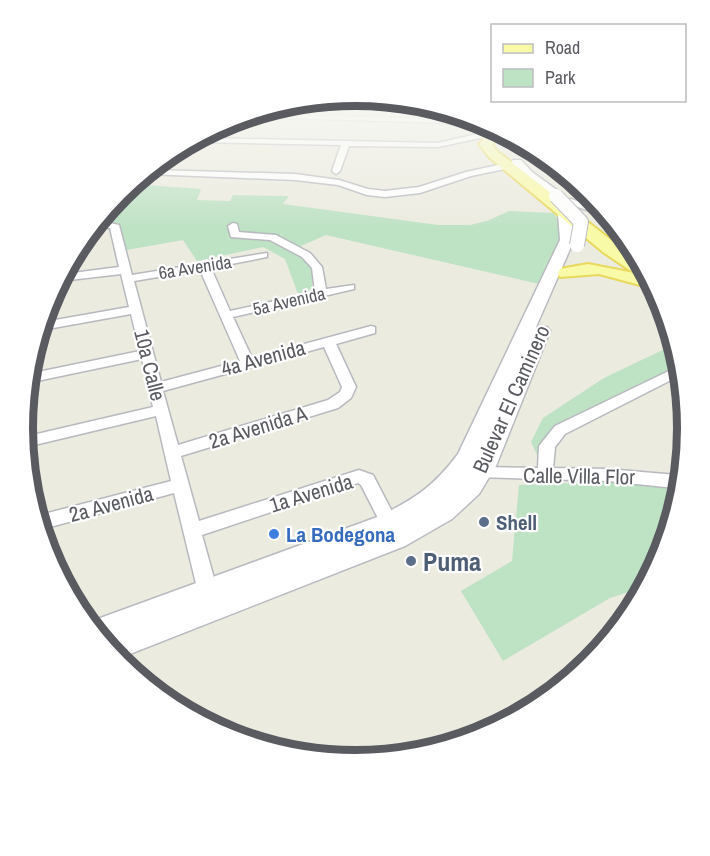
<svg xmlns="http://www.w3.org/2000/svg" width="710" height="856" viewBox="0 0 710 856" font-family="'Archivo Narrow',sans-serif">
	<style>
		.green { fill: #bee2c4 }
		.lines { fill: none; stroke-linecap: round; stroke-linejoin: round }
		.street-casing { stroke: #b8b9bf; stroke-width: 3 }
		.secondary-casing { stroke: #b9bbc1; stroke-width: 3 }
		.primary-casing { stroke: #e8d95c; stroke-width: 4 }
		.street { fill: #fff; fill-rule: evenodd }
		.secondary { fill: #fff; fill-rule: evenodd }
		.primary { fill: #f9faa7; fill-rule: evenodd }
		.secondary-bridge-casing { stroke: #b9bbc1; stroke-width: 16; stroke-linecap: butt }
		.secondary-bridge { stroke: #fff; stroke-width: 14 }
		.service-dot { fill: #5c6f8a; stroke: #fff; stroke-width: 2 }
		.shop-dot { fill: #3f7fe0; stroke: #fff; stroke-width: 2 }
		.labels { text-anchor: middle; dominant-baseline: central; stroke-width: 4.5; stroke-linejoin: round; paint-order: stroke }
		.far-street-label { font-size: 18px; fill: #595b61; stroke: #fff }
		.street-label { font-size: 21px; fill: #595b61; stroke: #fff }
		.service-label { font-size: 21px; font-weight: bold; fill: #4e5e75; stroke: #fff; text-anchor: start }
		.shop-label { font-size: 21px; font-weight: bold; fill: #366cbe; stroke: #fff; text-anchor: start }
		.near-service-label { font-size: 26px; font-weight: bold; fill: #4e5e75; stroke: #fff; text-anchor: start }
		.rim { fill: none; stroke: #595b61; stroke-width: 8 }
	</style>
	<rect width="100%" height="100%" fill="#ebebe0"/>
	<g class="green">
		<path d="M133 184 201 189 197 200 230 201 233 195 289 196 283 204 438 225H470L487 221 509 211 554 213C570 238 550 260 539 284L326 235 294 249 313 267 312 290 298 294 285 259 263 247 197 261 183 240 121 251 111 222 100 223 120 193Z"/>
		<path d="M671 346 676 372 555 438 540 461 531 442 543 418 604 378Z"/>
		<path d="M628 481 676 485 662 556 640 588 610 598 503 661 461 591 512 561 519 485Z"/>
	</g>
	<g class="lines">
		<defs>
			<g id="street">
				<path d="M261 114 476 120 487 124 246 117Z"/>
				<path d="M486 132 489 136 438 147 349 146 340 171 336 174 332 171 341 145 197 142 203 138 438 143Z"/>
				<path d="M507 163 510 164V168L471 176 420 193 385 197 367 195 338 185 295 180 148 174 155 170 295 174 339 180 368 189 385 191 419 187 466 172Z"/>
				<path d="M571 199 601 209 606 216 568 204V200Z"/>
				<path d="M101 221 119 225 132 275 267 253V257L211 268 230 311 315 292 312 268 302 257 270 240 231 237 228 226 233 223 237 224 239 232 276 235 310 253 322 267 326 289 354 285V289L233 317 252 358 371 326 375 327V333L336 344 356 387 351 398 338 408 181 456 199 521 359 470 373 475 398 523 395 528 389 530 383 528 361 485 358 483 202 535 220 600 217 606 210 609 203 606 200 600 174 493 43 529 40 515 171 481 156 416 26 447 24 437 153 407 142 359 32 382 33 373 140 351 131 314 42 330 44 322 129 307 121 274 61 281 65 274 119 267 110 228 97 227ZM200 270 240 361 161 382 134 281ZM324 347 342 387 340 392 328 400 178 445 163 391Z"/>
				<path d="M675 368 677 377 565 434 555 447 553 468 607 469 677 475 675 488 607 481 475 477 473 473 475 469 481 467 538 468 539 446 555 426Z"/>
			</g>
			<g id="secondary">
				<path d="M513 160H521L532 172 561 193V199C546 202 520 174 511 162Z"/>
				<path d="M565 210 572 214 574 240 536 327H547L550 331 496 466 479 494 452 519 405 546 117 659 92 621 380 516C416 498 434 486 458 454L560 240 558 214Z"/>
			</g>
			<path id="primary" d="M483 122 492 127 495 141 492 145 498 152 634 258 645 275 642 276 647 277 655 289 599 274 560 277 558 273 560 269 588 264 634 273 603 252 490 158 479 144 483 140 480 134Z"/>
		</defs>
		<use href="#street" class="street-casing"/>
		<use href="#secondary" class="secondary-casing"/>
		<use href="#primary" class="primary-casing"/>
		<use href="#street" class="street"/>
		<use href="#secondary" class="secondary"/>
		<use href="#primary" class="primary"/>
		<defs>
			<path id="secondary-bridge" d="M556 196 581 222 577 245"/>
		</defs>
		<use href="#secondary-bridge" class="secondary-bridge-casing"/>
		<use href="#secondary-bridge" class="secondary-bridge"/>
	</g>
	<linearGradient id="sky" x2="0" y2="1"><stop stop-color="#8cbbef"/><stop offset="0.48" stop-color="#f6f6f1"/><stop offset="1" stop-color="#f6f6f1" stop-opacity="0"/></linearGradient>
	<rect width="710" height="229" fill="url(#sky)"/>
	<g class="service-dot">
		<circle cx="484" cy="522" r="6"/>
		<circle cx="411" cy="561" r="6"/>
	</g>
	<circle class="shop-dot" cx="274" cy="534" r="6"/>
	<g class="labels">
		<g class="far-street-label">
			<text transform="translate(195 267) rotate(-9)">6a Avenida</text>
			<text transform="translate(289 301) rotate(-13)">5a Avenida</text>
		</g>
		<g class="street-label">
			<text transform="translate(263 358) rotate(-15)">4a Avenida</text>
			<text transform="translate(150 365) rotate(76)">10a Calle</text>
			<text transform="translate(511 399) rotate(-66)">Bulevar El Caminero</text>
			<text transform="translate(258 427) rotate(-17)">2a Avenida A</text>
			<text transform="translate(579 476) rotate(1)">Calle Villa Flor</text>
			<text transform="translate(311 493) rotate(-17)">1a Avenida</text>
			<text transform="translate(111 504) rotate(-15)">2a Avenida</text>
		</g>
		<g class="service-label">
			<text x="496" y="522">Shell</text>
		</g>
		<g class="shop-label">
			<text x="286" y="534">La Bodegona</text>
		</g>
		<g class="near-service-label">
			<text x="423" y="561">Puma</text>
		</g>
	</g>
	<path d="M0 0H710V856H0ZM33 428a322 322 0 1 1 644 0a322 322 0 1 1-644 0Z" fill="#fff" fill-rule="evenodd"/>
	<path class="rim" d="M33 428a322 322 0 1 1 644 0a322 322 0 1 1-644 0Z"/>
	<rect x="491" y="24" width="195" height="78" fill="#ffffff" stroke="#bdbdc0" stroke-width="1.5"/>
	<rect x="503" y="44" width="30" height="9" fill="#f9faa7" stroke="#bdbdc0" stroke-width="1.5"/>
	<text x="545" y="54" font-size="18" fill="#595b61">Road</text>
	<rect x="503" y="69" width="30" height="18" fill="#bee2c4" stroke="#bdbdc0" stroke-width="1.5"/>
	<text x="545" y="84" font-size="18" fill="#595b61">Park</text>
</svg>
